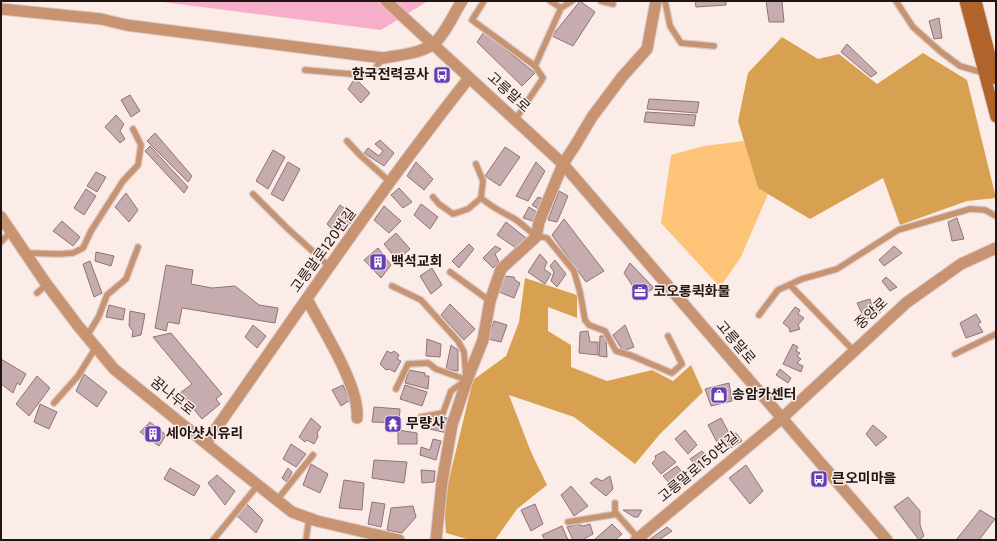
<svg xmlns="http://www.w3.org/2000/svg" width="997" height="541" viewBox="0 0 997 541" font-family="Overpass,'Noto Sans KR',sans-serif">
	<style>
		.green { fill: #fdc477 }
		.forest { fill: #d8a152 }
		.water { fill: #f7aecb }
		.building { fill: #c6acae; stroke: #8d7576 }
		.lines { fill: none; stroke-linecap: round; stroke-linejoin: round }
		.service-casing { stroke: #d9cac6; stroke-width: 8 }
		.minor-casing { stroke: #d9cac6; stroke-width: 13 }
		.tertiary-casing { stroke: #d9cac6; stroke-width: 13 }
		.secondary-casing { stroke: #d9cac6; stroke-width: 13 }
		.service { stroke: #c89371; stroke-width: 5.5 }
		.minor { stroke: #c89371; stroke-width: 11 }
		.tertiary { stroke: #c89371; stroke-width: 11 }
		.secondary { stroke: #b0642c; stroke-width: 11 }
		.labels { text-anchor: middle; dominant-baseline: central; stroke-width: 3; stroke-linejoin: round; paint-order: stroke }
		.poi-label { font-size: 14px; font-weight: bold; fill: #1f1614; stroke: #fcece8; text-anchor: start }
		.street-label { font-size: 14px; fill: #1f1614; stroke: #fcece8 }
	</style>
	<rect width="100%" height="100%" fill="#fcece8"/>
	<path class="green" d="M744 141 758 188 768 194 741 257 720 287 661 223 671 155 704 146Z"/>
	<g class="forest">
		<path d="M782 37 818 59 839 54 877 84 923 53 967 80 996 198 967 201 900 225 883 178 810 219 758 188 738 121 748 73Z"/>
		<path d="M525 278 577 295V318L548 307V331L571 345V367L607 381 652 370 673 381 691 365 703 392 660 434 635 464 574 417 509 395 531 452 547 485 517 509 495 540H470L446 533 444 500 473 380 506 356 519 322Z"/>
	</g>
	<path class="water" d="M155 1H428L381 30Z"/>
	<g class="building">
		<path d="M580 1 595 12 573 46 552 36Z"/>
		<path d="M695 1H726V5L696 7Z"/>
		<path d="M766 1H782L784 22H769Z"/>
		<path d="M939 18 942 38 934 39 929 21Z"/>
		<path d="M484 32 535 73 522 86 477 42Z"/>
		<path d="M847 44 877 73 871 77 841 52Z"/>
		<path d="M355 78 370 93 361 103 348 89Z"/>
		<path d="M130 95 140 111 131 117 121 100Z"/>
		<path d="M649 99 699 102 697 113 647 109Z"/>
		<path d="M646 112 696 115 694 126 644 122Z"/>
		<path d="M116 115 124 124 120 131 125 139 120 143 105 127Z"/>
		<path d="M155 133 192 176 188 182 147 141Z"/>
		<path d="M380 140 394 153 384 166 364 153 368 148 379 156 383 151 375 144Z"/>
		<path d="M150 146 188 187 184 193 145 151Z"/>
		<path d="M505 147 520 157 500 186 485 176Z"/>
		<path d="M273 150 285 157 268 189 256 181Z"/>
		<path d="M288 162 300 169 283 201 271 194Z"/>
		<path d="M416 162 433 179 424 190 407 176Z"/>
		<path d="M536 162 545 171 528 201 516 196Z"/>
		<path d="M96 172 106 177 97 192 87 186Z"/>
		<path d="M399 188 412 202 403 208 391 195Z"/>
		<path d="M86 189 96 196 84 215 74 208Z"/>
		<path d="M559 191 568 196 557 222 548 220Z"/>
		<path d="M126 193 138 210 129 222 115 207Z"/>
		<path d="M538 197 544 199 540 210 532 205Z"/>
		<path d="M421 204 438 217 430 229 414 215Z"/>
		<path d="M340 205 348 211 347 215 353 220 345 230 339 228 335 231 327 224Z"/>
		<path d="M384 206 401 221 389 233 374 220Z"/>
		<path d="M529 207 537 212 533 221 523 218Z"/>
		<path d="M957 218 964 239 952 241 948 222Z"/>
		<path d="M564 219 604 271 586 282 552 235Z"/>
		<path d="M62 221 80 237 73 246 53 231Z"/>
		<path d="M506 222 526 238 516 248 497 235Z"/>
		<path d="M396 233 410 249 397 260 384 244Z"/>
		<path d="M469 244 474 249 459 268 452 261Z"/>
		<path d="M495 246 501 249 495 254 499 262 493 268 483 258Z"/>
		<path d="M894 246 902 253 884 266 879 260Z"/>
		<path d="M378 248 391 265 381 278 364 260Z"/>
		<path d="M96 252 114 256 111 266 95 261Z"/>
		<path d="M540 254 547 262 544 269 551 274 545 284 528 272Z"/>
		<path d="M555 260 566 274 557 287 551 281 554 272 550 266Z"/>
		<path d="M90 261 102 293 94 297 83 264Z"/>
		<path d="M630 263 654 288 640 297 624 273Z"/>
		<path d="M166 265 193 270 191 284 212 288 235 286 259 305 278 308 275 323 182 308 179 324 168 322 166 331 155 328Z"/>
		<path d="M432 268 442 285 431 294 420 276Z"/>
		<path d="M503 276 514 277 515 280 520 283 514 298 499 292 502 285 499 284Z"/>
		<path d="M886 277 897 287 890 291 882 281Z"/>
		<path d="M870 299 872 307 868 308 869 311 874 310 873 307 878 304 881 312 865 320 857 303Z"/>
		<path d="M450 304 475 329 464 340 441 315Z"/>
		<path d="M109 305 125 309 123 320 106 317Z"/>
		<path d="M795 307 800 310 798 314 804 318 798 325 800 329 790 332 789 328 783 323Z"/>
		<path d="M130 311 145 314 141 335 132 337 133 331 129 326Z"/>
		<path d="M976 314 981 322 978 324 983 332 966 338 960 323Z"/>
		<path d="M494 321 507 325 501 342 488 339Z"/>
		<path d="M253 325 266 336 257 348 245 337Z"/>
		<path d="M625 325 634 347 623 351 613 335Z"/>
		<path d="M588 331 590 342H598V355L579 353 580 332Z"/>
		<path d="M171 333 222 394 216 399 220 404 202 419 180 393 192 384 153 337Z"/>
		<path d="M600 336H606L607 357 599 356Z"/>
		<path d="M427 339 441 344 440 357 426 356Z"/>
		<path d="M793 344 798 347 796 351 800 353 797 356 801 359 797 363 803 366 801 372 783 364Z"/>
		<path d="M451 345 458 350V371L446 369Z"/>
		<path d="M387 351 391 353 394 351 399 355 397 359 401 361 395 372 389 369 386 370 380 364Z"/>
		<path d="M1 359 26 374 20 385 17 383 13 393 1 384Z"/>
		<path d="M780 369 791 378 788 383 776 375Z"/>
		<path d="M409 370 425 373V376H429L428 389 405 383Z"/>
		<path d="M84 374 107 392 97 407 76 391Z"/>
		<path d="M37 376 50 388 29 416 16 404Z"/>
		<path d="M729 383 732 401 711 406 705 389Z"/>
		<path d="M343 385 350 400 341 406 332 390Z"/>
		<path d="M405 385 427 392 422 406 400 399Z"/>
		<path d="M40 404 57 412 49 429 34 422Z"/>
		<path d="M374 407 400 409 399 423 372 422Z"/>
		<path d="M443 417 451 419 447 433 430 429 432 418 441 419Z"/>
		<path d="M311 418 321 427 317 433 318 437 314 444 307 440 305 442 299 437Z"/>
		<path d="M721 418 730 435 736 433 742 441 729 449 726 444H718L708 425Z"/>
		<path d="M150 422 166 435 159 446 140 432Z"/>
		<path d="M873 425 887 437 876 446 866 434Z"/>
		<path d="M398 430 417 433V444H398Z"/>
		<path d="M685 430 697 445 688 454 675 439Z"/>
		<path d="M433 439 441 441 436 460 420 455 421 447 430 450Z"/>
		<path d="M291 444 306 454 296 467 283 459Z"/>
		<path d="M664 451 676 462 661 474 652 463 656 459 655 456Z"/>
		<path d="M702 451 707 457V463L700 470 690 459Z"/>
		<path d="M374 460 407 462 404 483 372 478Z"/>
		<path d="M311 464 328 474 320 493 303 485Z"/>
		<path d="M746 465 763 491 750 504 729 478Z"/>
		<path d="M677 466 688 479 675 489 663 476Z"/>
		<path d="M170 468 200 486 194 496 164 479Z"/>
		<path d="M288 468 292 472 287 482 282 478Z"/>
		<path d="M421 470 435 471 434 482 422 483Z"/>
		<path d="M217 475 235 491 225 505 208 483Z"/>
		<path d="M610 476 613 489 606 496 590 483 596 478 602 481Z"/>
		<path d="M344 480 364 483 362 510 339 508Z"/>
		<path d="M571 486 588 506 574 516 561 495Z"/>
		<path d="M908 497 920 511V525L924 536 919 540 894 507Z"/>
		<path d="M372 502 385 504 381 527 368 524Z"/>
		<path d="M247 504 263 520 256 533 236 515Z"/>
		<path d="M535 504 543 524 531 531 521 510Z"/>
		<path d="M413 506 416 517 402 533 387 530 391 508Z"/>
		<path d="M623 510H642L638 517H634Z"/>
		<path d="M980 510 995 519 979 540H956Z"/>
		<path d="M577 524 583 526 590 524 593 534 582 540H573L567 527Z"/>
		<path d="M612 524 622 534 615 540H594Z"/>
		<path d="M562 526 568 540H545L542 535Z"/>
		<path d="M667 527 672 531 659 540H649Z"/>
	</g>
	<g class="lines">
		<defs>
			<g id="service">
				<path d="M484 1 472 20 535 66"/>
				<path d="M550 1 561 8"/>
				<path d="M601 1 613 4"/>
				<path d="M665 1 670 26 681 43 714 46"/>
				<path d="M896 1 913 27 941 52 960 66 984 73"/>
				<path d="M305 70 362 75 372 73 383 58"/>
				<path d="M515 120 543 78 535 66 561 8 572 1"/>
				<path d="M347 141 361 156 390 182"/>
				<path d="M476 164 483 181 481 198"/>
				<path d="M253 194 287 228 330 267"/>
				<path d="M433 197 439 204 453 214 468 209 481 198C493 208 500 211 513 218 527 226 530 236 547 238L574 271 580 292 585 320 589 325 605 331 616 351 630 355 672 373 682 364 668 336"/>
				<path d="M1 242 11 231"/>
				<path d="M26 253 60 254 73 253 83 248 91 231 123 181 138 165 141 145 133 129"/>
				<path d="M450 272 490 301"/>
				<path d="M790 285 854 351"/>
				<path d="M392 286 421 300 458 341 464 352 466 376"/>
				<path d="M37 293 47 284"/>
				<path d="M759 315 778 290 802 279 837 269 898 230 970 209 985 210 996 216"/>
				<path d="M87 336 99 316 107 295 126 279 138 247"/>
				<path d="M955 354 996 334"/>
				<path d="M396 389 408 364 428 363 436 369 467 380"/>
				<path d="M54 403 78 376 96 347"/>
				<path d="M421 417 443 413 451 391 465 381"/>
				<path d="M277 500 313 455"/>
				<path d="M615 503V512L638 538"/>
				<path d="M568 522 617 514"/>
				<path d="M213 540 258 485"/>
				<path d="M306 540 309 518"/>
			</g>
			<g id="minor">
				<path d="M1 9 101 19 126 25 383 58C399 55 418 54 432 45 444 37 454 13 462 1"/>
				<path d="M1 217 45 282 79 327 114 369 230 463 292 512 317 521 399 540"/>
				<path d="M307 299C322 329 360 386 357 418"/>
				<path d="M206 443C292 321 376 195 469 78"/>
				<path d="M436 540 442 482 452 425 467 380 483 340 490 301 501 269 536 237 539 222 563 164 576 144 592 117 622 77 647 49 656 1"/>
				<path d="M636 540 781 419"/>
			</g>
			<g id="tertiary">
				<path d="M386 1 563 164 887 540"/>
				<path d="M781 419 906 303 961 264 996 248"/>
			</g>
			<g id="secondary">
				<path d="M965 1 996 117"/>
				<path d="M976 1 996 79"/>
			</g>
		</defs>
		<use href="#service" class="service-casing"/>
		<use href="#minor" class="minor-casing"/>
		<use href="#tertiary" class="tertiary-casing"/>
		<use href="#secondary" class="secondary-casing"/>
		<use href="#service" class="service"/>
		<use href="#minor" class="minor"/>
		<use href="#tertiary" class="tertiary"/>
		<use href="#secondary" class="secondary"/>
	</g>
	<defs>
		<symbol id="bus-square" viewBox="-11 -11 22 22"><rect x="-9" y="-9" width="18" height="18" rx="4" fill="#653db5" stroke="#fcece8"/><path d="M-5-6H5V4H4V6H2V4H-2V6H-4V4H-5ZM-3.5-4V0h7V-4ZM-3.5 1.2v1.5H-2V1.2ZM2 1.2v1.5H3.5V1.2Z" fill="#fff"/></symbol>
		<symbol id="building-square" viewBox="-11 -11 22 22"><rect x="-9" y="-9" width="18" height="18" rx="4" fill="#653db5" stroke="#fcece8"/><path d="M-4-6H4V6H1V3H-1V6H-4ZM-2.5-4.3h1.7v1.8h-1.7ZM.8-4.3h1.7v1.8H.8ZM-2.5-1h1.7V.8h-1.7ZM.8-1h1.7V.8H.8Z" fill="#fff"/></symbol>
		<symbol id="office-square" viewBox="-11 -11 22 22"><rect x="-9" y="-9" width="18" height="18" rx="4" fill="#653db5" stroke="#fcece8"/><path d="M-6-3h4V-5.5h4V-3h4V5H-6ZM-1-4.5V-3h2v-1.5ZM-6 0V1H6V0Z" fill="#fff"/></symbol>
		<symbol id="shop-square" viewBox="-11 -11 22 22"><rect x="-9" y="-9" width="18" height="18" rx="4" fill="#653db5" stroke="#fcece8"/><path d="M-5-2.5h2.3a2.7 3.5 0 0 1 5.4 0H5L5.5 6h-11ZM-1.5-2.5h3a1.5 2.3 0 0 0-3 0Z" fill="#fff"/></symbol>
		<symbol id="temple-square" viewBox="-11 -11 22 22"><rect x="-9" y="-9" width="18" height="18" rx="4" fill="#653db5" stroke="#fcece8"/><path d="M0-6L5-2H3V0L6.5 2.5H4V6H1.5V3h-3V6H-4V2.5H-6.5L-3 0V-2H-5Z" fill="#fff"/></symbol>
	</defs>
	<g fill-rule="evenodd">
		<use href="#bus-square" x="432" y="65" width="20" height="20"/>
		<use href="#building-square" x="368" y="252" width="20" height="20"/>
		<use href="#office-square" x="630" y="282" width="20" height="20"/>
		<use href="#shop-square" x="709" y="385" width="20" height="20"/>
		<use href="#temple-square" x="383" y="414" width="20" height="20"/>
		<use href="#building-square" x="143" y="424" width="20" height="20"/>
		<use href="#bus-square" x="809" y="469" width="20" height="20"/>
	</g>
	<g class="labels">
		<g class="poi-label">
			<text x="429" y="75" text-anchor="end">한국전력공사</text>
			<text x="391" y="262">백석교회</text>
			<text x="653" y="292">코오롱퀵화물</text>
			<text x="732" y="395">송암카센터</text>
			<text x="406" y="424">무량사</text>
			<text x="166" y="434">세아샷시유리</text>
			<text x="832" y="479">큰오미마을</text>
		</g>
		<g class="street-label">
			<text transform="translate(508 93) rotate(42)">고릉말로</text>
			<text transform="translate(324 251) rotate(-54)">고릉말로120번길</text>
			<text transform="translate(872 314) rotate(-43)">중앙로</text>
			<text transform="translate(735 343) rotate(49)">고릉말로</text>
			<text transform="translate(172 397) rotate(39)">꿈나무로</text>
			<text transform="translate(699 468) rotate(-40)">고릉말로150번길</text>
		</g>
	</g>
	<rect width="997" height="541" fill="none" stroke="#1f1614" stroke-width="4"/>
</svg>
